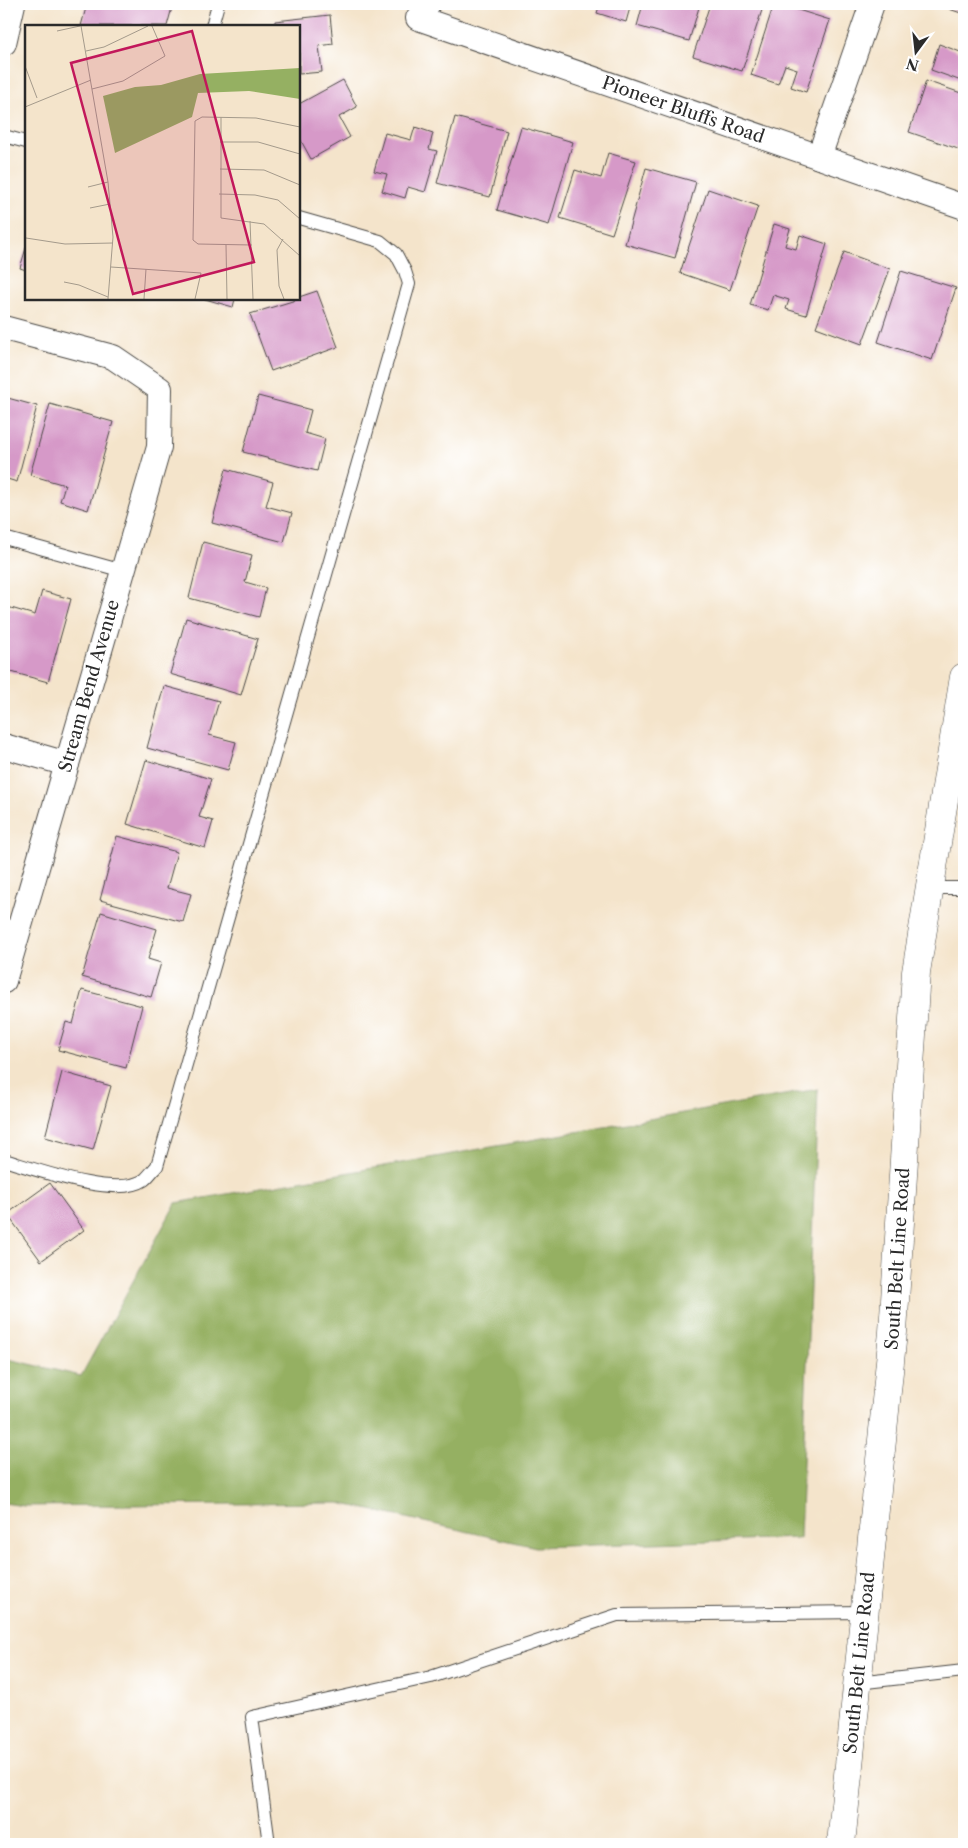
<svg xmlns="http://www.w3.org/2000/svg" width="968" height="1848" viewBox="0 0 968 1848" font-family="'Libre Caslon Text',serif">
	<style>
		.forest { fill: #95b062; stroke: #606e46 }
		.building { fill: #d699c8 }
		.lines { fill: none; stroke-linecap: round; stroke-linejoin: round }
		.lane-casing { stroke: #494743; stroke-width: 14 }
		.street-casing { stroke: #494743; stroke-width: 26 }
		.primary-casing { stroke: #494743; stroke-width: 29 }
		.lane { stroke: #fff; stroke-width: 12 }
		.street { stroke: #fff; stroke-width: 24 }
		.primary { stroke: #fff; stroke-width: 28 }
		.labels { text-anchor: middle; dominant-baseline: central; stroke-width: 4; stroke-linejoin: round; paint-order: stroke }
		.street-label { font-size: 18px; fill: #2b2b2b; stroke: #fff }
		.inset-road { fill: none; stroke: #a49a8b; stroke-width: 1 }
		.view { fill: #c2185b; fill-opacity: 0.15; stroke: #c2185b; stroke-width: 2.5 }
		.inset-edge { fill: none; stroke: #2b2b2b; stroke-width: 2.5 }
	</style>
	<rect width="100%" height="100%" fill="#fff"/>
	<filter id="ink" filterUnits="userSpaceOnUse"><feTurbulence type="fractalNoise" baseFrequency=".02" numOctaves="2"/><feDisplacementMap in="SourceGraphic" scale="10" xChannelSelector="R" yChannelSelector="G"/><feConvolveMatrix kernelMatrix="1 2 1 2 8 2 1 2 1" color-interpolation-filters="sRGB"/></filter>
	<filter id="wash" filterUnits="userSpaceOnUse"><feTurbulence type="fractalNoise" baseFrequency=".0096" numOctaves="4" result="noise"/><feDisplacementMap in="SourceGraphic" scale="20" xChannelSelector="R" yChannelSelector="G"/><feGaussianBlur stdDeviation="1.12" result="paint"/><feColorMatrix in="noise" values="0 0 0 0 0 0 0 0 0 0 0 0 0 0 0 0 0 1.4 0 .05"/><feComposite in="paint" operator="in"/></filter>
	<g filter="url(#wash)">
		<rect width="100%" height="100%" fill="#f4e4cb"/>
		<path class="forest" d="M818 1089 800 1538 536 1547 339 1503 24 1506 4 1503V1358L81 1376 176 1203Z"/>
		<g id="blocks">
			<g class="building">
				<path d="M87 4H173L167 26H81Z"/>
				<path d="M600 4H631L626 22 597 13Z"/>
				<path d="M643 4H700L689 41 637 26Z"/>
				<path d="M710 4H764L742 71 693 56Z"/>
				<path d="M774 4H779L830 20 806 92 791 87 797 69 785 65 778 84 751 75Z"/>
				<path d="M951 4H964V14L949 9Z"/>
				<path d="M330 15 333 44 319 46 322 72 299 74V26H275V21Z"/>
				<path d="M939 44 963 53 964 49V82L931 70Z"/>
				<path d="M343 80 357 107 339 117 350 137 311 159 299 137V104Z"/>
				<path d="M926 81 964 94V151L909 132Z"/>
				<path d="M455 117 507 131 490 197 437 183Z"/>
				<path d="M415 127 433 133 429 149 437 151 425 192 408 187 405 198 382 191 387 174 374 171 385 133 411 140Z"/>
				<path d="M521 127 573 142 549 225 497 210Z"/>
				<path d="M608 153 636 161 612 234 560 218 575 170 601 178Z"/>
				<path d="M646 168 696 182 675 258 625 244Z"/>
				<path d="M708 189 758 206 730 290 680 273Z"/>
				<path d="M774 224 790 229 785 246 796 249 800 235 827 244 806 315 786 309 789 300 773 295 768 310 750 305Z"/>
				<path d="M26 248V270L20 268Z"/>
				<path d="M844 252 890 269 862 344 816 327Z"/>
				<path d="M901 271 956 288 932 360 878 342Z"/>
				<path d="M317 291 338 347 271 371 250 314 299 299V297Z"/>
				<path d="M205 299H235L233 307Z"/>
				<path d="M258 396 311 410 305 433 325 439 317 471 243 452Z"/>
				<path d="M4 397 37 406 17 482 4 478Z"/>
				<path d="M50 404 113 422 88 510 60 501 65 485 30 475Z"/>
				<path d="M226 469 273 482 266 506 292 513 284 542 212 523Z"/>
				<path d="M203 542 252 555 245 582 266 588 259 617 189 598Z"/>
				<path d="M42 591 71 599 48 682 4 670V606L35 615Z"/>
				<path d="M186 618 258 639 241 695 170 674Z"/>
				<path d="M164 686 219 701 209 735 236 742 228 770 147 748Z"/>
				<path d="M146 760 211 779 199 817 213 821 205 848 127 824Z"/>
				<path d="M117 836 177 852 167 888 191 894 183 922 100 900Z"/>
				<path d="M101 912 157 929 148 959 161 963 151 997 82 977Z"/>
				<path d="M82 990 142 1006 126 1068 58 1050 66 1022 73 1024Z"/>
				<path d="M62 1072 111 1086 93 1150 45 1137Z"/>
				<path d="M50 1183 84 1230 41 1261 7 1214Z"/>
			</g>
		</g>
	</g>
	<g filter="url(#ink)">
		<use href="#blocks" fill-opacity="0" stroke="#494743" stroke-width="1"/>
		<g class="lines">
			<defs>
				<g id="lane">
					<path d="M212 26 218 4"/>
					<path d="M4 136 26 142"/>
					<path d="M4 538 123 571"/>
					<path d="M929 888H964"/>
					<path d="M4 1160C35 1169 116 1199 144 1180 148 1177 153 1170 157 1166L409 284 405 271 396 254 380 241 299 218"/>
					<path d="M857 1683 964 1671"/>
					<path d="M269 1844 252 1717 431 1677 617 1615 864 1612"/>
				</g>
				<g id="street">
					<path id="s1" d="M428 4 418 18 964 207"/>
					<path d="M4 43 13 4"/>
					<path d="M819 157 872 4"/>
					<path d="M4 328 113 357 160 389 159 447 4 981"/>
					<path d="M4 746 67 764"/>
				</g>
				<g id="primary">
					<path id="s2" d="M841 1844 893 1332 916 972 964 677"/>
				</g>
			</defs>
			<use href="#lane" class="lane-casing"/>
			<use href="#street" class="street-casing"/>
			<use href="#primary" class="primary-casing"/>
			<use href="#lane" class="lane"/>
			<use href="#street" class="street"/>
			<use href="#primary" class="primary"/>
		</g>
	</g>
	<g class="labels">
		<g class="street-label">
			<text stroke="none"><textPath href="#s1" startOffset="298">Pioneer Bluffs Road</textPath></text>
			<text transform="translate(89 686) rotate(-74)">Stream Bend Avenue</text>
			<text stroke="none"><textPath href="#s2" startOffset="588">South Belt Line Road</textPath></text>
			<text stroke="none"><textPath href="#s2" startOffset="182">South Belt Line Road</textPath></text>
		</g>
	</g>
	<g transform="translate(25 25)">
		<rect width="275" height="275" fill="#f4e4cb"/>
		<path d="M275 43V74L224 66 173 68 167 92 90 128 78 71 110 62 136 60 175 49Z" fill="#95b062"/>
		<path class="inset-road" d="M56 1 83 157 88 212 83 274M32 6 55 1M61 26 79 22 123 1M0 41 12 73M67 64 98 56 140 31 127 1M0 82 66 55M196 92V193L239 199 275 231M195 117H233L275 129M195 144 239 145 275 160M63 162 83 157M194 169 230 170 253 175 275 194M65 183 85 179M225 196 228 274M1 213 40 219 88 218M258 214 252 225 254 261 259 274M201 220 202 274M227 220 173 219 168 215 170 96 177 92 231 93 275 102M86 242 176 248 170 274M39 257 54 260 83 272M119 274 121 244"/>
		<path class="view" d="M167 6 229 237 108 269 46 38Z"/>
		<rect width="275" height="275" class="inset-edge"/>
	</g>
	<rect width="968" height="1848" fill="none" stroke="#fff" stroke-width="20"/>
	<g transform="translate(916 52) rotate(195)" stroke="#ffffff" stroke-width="4" paint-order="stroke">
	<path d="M0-4L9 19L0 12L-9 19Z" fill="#2b2b2b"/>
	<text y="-8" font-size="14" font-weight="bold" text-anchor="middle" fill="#2b2b2b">N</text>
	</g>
</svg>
